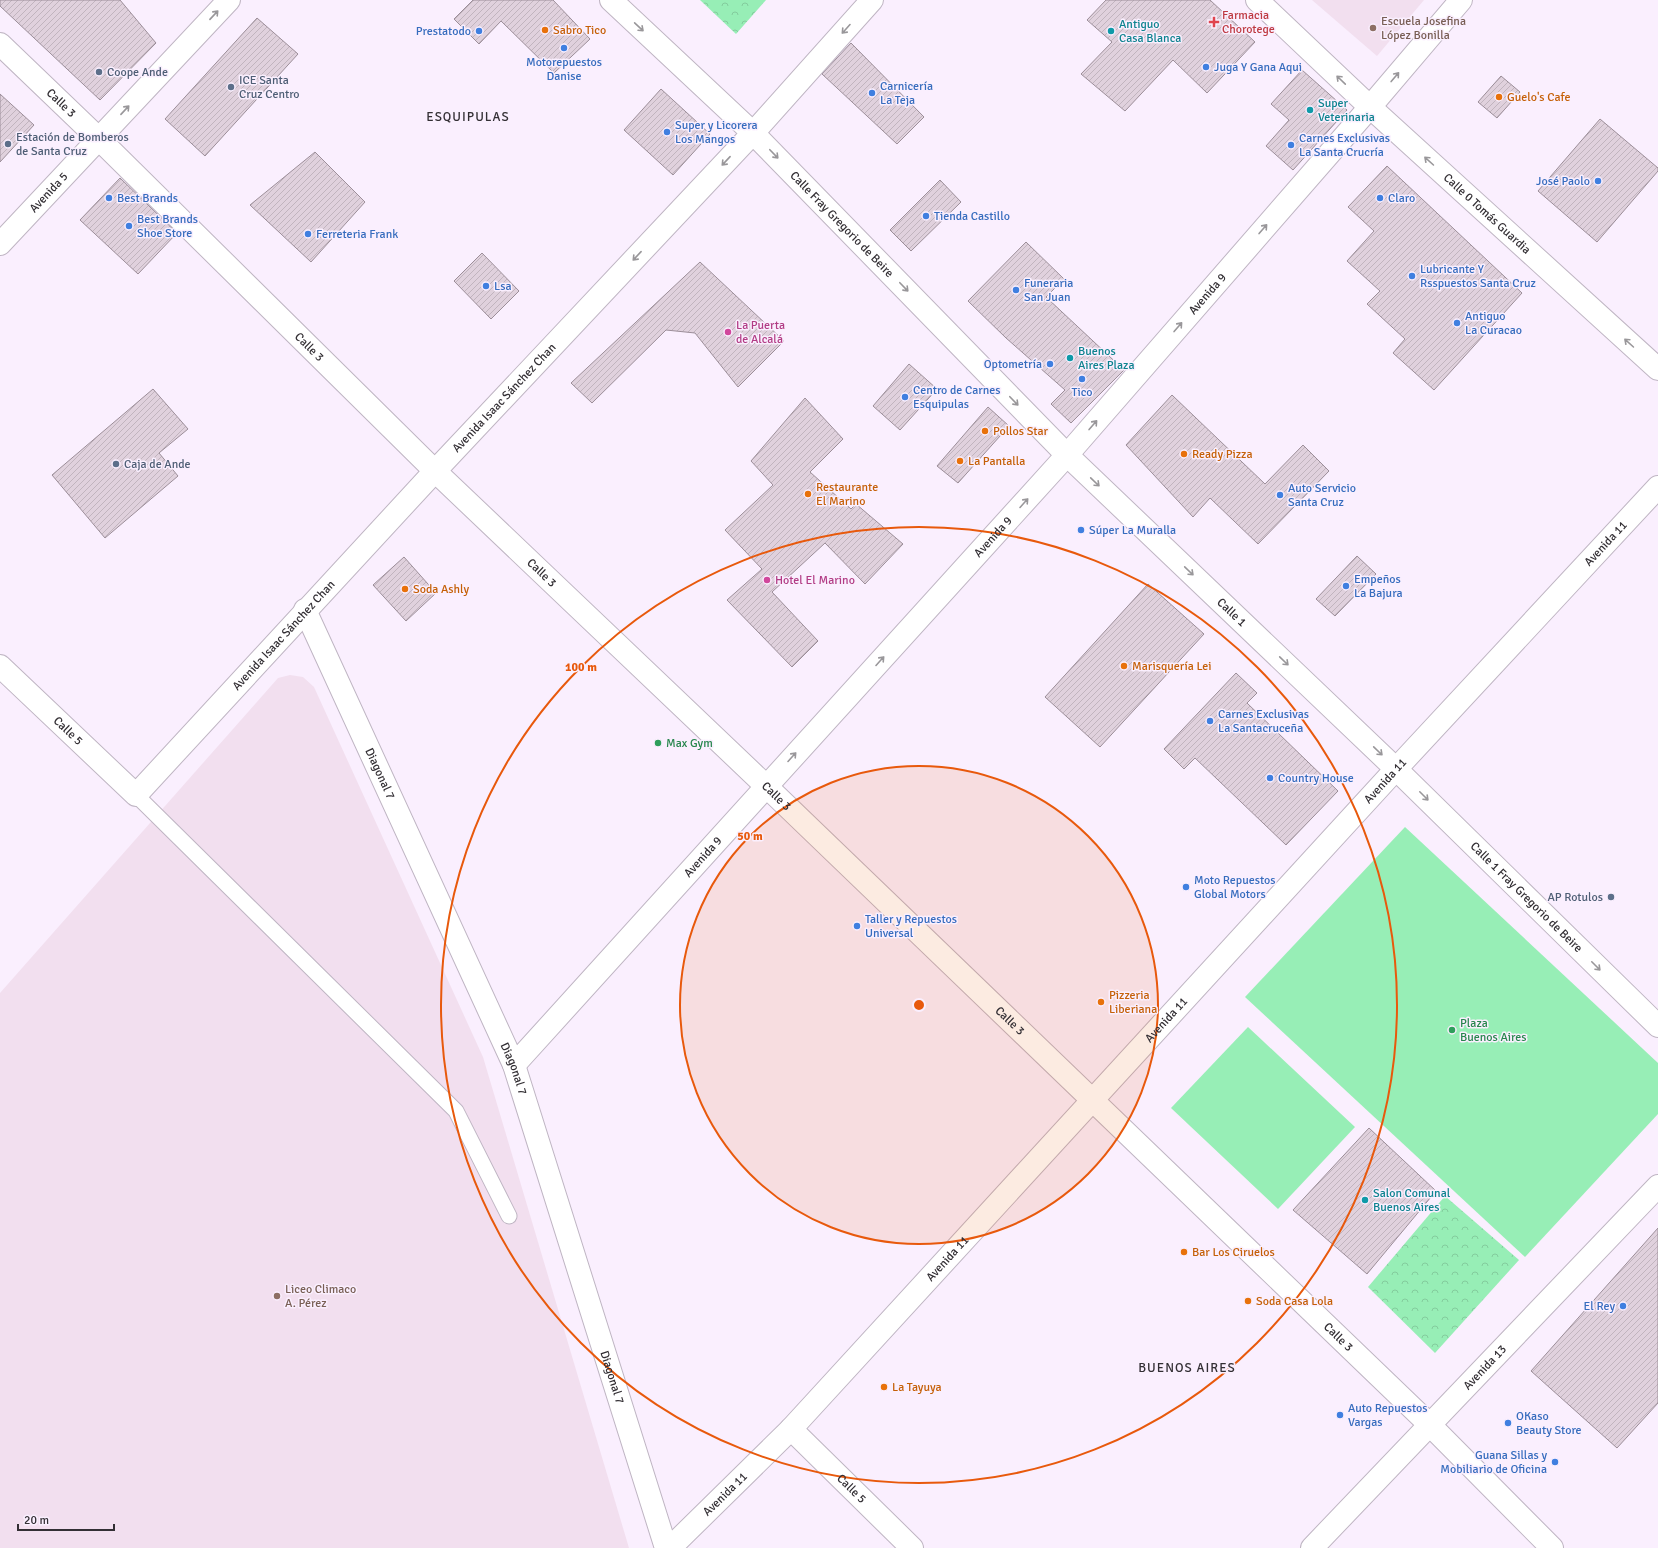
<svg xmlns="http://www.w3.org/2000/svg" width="1658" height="1548" viewBox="0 0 1658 1548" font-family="Signika,sans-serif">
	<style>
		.education { fill: #f2dfef }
		.park { fill: url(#park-crowns) }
		.pitch { fill: #97eeb6 }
		.building { fill: url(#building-hatch); stroke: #9c8e99 }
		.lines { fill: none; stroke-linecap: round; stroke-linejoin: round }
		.service-casing { stroke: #bfb5c3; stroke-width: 17 }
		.minor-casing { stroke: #bfb5c3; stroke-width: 24 }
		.tertiary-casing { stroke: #bfb5c3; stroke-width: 24 }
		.service { stroke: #fff; stroke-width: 15 }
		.minor { stroke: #fff; stroke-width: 22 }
		.tertiary { stroke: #fff; stroke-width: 22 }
		.oneway { stroke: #99979a }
		.ring { fill: none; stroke: #e8590c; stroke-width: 2 }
		.health-dot { fill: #e0444e; stroke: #faeffe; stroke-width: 1.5 }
		.education-dot { fill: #8d6e63; stroke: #faeffe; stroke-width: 1.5 }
		.food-dot { fill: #e8710a; stroke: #faeffe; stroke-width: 1.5 }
		.shop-dot { fill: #3f7fe0; stroke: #faeffe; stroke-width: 1.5 }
		.culture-dot { fill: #0f9aa8; stroke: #faeffe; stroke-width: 1.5 }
		.service-dot { fill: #5c6f8a; stroke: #faeffe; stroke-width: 1.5 }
		.hotel-dot { fill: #d1479c; stroke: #faeffe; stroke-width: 1.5 }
		.leisure-dot { fill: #2e9e5b; stroke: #faeffe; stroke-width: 1.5 }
		.labels { text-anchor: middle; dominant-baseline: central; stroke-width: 3; stroke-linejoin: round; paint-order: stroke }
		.health-label { font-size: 12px; fill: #be3a42; stroke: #faeffe; text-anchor: start }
		.education-label { font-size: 12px; fill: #785e54; stroke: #faeffe; text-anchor: start }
		.culture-label { font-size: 12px; fill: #0d838f; stroke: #faeffe; text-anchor: start }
		.food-label { font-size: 12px; fill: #c56008; stroke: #faeffe; text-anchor: start }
		.shop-label { font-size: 12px; fill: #366cbe; stroke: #faeffe; text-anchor: start }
		.service-label { font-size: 12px; fill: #4e5e75; stroke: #faeffe; text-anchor: start }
		.street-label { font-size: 12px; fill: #332f34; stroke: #faeffe }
		.hotel-label { font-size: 12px; fill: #b23c85; stroke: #faeffe; text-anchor: start }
		.leisure-label { font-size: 12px; fill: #27864d; stroke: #faeffe; text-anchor: start }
		.neighbourhood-label { font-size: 13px; letter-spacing: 1px; fill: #332f34; stroke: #faeffe }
		.centre { fill: #e8590c; stroke: #faeffe; stroke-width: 2 }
		.ring-label { font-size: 12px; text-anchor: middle; font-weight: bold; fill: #e8590c; stroke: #faeffe; stroke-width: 3; stroke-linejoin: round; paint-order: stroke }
	</style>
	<defs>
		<pattern id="park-crowns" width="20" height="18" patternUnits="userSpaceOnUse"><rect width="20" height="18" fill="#97eeb6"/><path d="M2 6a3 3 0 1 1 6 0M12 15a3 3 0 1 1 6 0" fill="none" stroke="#83cc9d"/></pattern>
		<pattern id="building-hatch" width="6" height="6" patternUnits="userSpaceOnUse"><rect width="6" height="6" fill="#e0d1dd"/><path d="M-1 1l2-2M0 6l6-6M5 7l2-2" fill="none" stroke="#c1b4be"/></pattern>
	</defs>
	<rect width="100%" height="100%" fill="#faeffe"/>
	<g class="education">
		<path d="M1312 0H1424L1377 56Z"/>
		<path d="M290 675 303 677 314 687 483 1057 629 1548H0V993L278 678Z"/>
	</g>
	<g class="park">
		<path d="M700 0H766L736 34Z"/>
		<path d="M1445 1196 1519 1260 1435 1353 1368 1287Z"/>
	</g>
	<g class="pitch">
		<path d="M1405 827 1658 1063V1114L1525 1257 1245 997Z"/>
		<path d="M1248 1027 1355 1127 1278 1209 1171 1108Z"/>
	</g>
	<g class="building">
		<path d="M0 0H120L156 43 100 100 0 6Z"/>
		<path d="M473 0H553L590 39 554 73 501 21 479 44 454 19Z"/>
		<path d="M1106 0H1210L1255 42 1207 93 1173 60 1125 111 1081 74 1112 42 1087 20Z"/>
		<path d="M257 18 298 54 205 156 165 119Z"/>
		<path d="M851 43 924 117 897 144 822 74Z"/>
		<path d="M1302 70 1347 110 1293 170 1266 146 1289 120 1271 104Z"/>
		<path d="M1501 76 1520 92 1497 118 1478 102Z"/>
		<path d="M661 89 710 134 673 175 624 130Z"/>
		<path d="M0 94 34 125 0 162Z"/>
		<path d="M1600 119 1658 168V171L1597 242 1538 191Z"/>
		<path d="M315 152 365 202 311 262 250 205Z"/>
		<path d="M1387 166 1522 293 1434 390 1393 353 1405 339 1367 304 1380 291 1347 261 1374 231 1348 207Z"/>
		<path d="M120 178 177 233 138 274 80 220Z"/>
		<path d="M940 180 961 202 911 251 890 230Z"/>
		<path d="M1026 242 1064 279 1046 297 1124 370 1071 423 1051 404 1065 390 1006 338 968 301Z"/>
		<path d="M482 253 519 291 491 319 454 281Z"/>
		<path d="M700 262 784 341 738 387 695 333 666 330 592 403 571 383Z"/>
		<path d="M909 364 937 389 900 430 873 406Z"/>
		<path d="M153 389 188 429 159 453 178 476 105 538 52 475Z"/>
		<path d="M1172 395 1265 484 1303 445 1329 471 1258 544 1210 498 1193 517 1126 445Z"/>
		<path d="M805 398 843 439 810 472 851 509 856 504 903 544 865 584 825 543 772 592 818 641 792 667 727 600 762 569 725 530 773 485 751 461Z"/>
		<path d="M988 407 1009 426 958 483 937 466Z"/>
		<path d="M1357 556 1376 574 1335 616 1316 599Z"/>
		<path d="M404 557 436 593 406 621 373 585Z"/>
		<path d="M1148 584 1204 634 1100 747 1045 697Z"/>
		<path d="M1236 673 1257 693 1247 703 1338 791 1286 845 1195 758 1184 769 1164 749Z"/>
		<path d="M1369 1128 1436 1191 1367 1274 1293 1210Z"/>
		<path d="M1658 1228V1403L1617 1448 1531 1371Z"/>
	</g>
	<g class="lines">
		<defs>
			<path id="service" d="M136 795 456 1111 509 1216"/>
			<g id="minor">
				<path id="s1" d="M0 44 98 138 435 471 766 786 1430 1425 1552 1548"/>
				<path id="s2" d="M0 244 229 0"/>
				<path id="s3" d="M305 610 514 1065 666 1548"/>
				<path id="s4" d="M0 666 136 795 435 471 753 133 872 0"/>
				<path id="s5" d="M514 1065 1067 455 1370 107 1461 0"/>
				<path id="s6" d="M791 1429 912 1548"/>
				<path id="s7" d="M670 1548 791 1429 1396 769 1658 487"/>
				<path id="s8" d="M1312 1548 1658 1186"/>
			</g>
			<g id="tertiary">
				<path id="s9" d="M611 0 753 133 1067 455 1396 769 1658 1026"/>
				<path id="s10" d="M1257 0 1370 107 1658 369"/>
			</g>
		</defs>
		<use href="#service" class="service-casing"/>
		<use href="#minor" class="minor-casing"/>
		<use href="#tertiary" class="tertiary-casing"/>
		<use href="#service" class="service"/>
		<use href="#minor" class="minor"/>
		<use href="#tertiary" class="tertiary"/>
	</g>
	<defs><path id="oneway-shaft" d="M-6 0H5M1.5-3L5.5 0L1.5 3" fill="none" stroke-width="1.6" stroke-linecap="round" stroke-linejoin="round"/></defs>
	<g class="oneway">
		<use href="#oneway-shaft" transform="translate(214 15) rotate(-47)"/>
		<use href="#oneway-shaft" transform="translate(639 27) rotate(43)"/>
		<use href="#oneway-shaft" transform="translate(846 29) rotate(132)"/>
		<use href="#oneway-shaft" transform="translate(1395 77) rotate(-50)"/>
		<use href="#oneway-shaft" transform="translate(1341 80) rotate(-136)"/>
		<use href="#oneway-shaft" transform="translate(125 110) rotate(-47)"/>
		<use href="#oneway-shaft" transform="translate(774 154) rotate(46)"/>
		<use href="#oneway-shaft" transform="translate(726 161) rotate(133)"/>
		<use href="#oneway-shaft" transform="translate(1429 161) rotate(-138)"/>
		<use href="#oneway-shaft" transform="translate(1263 229) rotate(-49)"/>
		<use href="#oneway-shaft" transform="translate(637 256) rotate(133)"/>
		<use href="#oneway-shaft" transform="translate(904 287) rotate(46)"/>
		<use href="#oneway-shaft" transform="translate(1178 327) rotate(-49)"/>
		<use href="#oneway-shaft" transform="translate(1629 343) rotate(-138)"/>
		<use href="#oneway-shaft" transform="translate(1014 401) rotate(46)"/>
		<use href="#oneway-shaft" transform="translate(1093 425) rotate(-49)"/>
		<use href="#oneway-shaft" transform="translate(1095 482) rotate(44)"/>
		<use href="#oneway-shaft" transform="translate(1024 503) rotate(-48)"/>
		<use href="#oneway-shaft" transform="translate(1189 571) rotate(44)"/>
		<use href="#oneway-shaft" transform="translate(880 661) rotate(-48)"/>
		<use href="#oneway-shaft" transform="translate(1284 661) rotate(44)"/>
		<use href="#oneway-shaft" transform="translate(1378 751) rotate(44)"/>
		<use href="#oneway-shaft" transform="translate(792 757) rotate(-48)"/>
		<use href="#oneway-shaft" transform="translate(1424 796) rotate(45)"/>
		<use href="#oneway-shaft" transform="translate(1596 966) rotate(45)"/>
	</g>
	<circle cx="919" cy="1005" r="239" fill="#e8590c" fill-opacity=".12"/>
	<g class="ring">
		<circle cx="919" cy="1005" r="239"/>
		<circle cx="919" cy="1005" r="478"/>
	</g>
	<path class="health-dot" d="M1212 16h4v4h4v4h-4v4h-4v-4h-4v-4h4z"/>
	<g class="education-dot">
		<circle cx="1373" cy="28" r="4"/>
		<circle cx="277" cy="1296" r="4"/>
	</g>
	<g class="food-dot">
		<circle cx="545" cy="30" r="4"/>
		<circle cx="1499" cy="97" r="4"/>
		<circle cx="985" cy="431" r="4"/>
		<circle cx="1184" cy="454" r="4"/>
		<circle cx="960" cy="461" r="4"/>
		<circle cx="808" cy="494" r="4"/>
		<circle cx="405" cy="589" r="4"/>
		<circle cx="1124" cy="666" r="4"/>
		<circle cx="1101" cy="1002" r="4"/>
		<circle cx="1184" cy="1252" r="4"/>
		<circle cx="1248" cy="1301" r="4"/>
		<circle cx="884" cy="1387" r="4"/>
	</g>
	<g class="shop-dot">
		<circle cx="479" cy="31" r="4"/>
		<circle cx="564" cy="48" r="4"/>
		<circle cx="1206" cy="67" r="4"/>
		<circle cx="872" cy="93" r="4"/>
		<circle cx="667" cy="132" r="4"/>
		<circle cx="1291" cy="145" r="4"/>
		<circle cx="1598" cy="181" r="4"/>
		<circle cx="109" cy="198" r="4"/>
		<circle cx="1380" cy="198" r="4"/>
		<circle cx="926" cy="216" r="4"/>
		<circle cx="129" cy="226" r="4"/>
		<circle cx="308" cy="234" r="4"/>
		<circle cx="1412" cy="276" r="4"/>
		<circle cx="486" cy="286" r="4"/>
		<circle cx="1016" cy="290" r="4"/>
		<circle cx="1457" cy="323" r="4"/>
		<circle cx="1050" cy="364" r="4"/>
		<circle cx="1082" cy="379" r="4"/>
		<circle cx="905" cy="397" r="4"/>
		<circle cx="1280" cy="495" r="4"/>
		<circle cx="1081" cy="530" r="4"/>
		<circle cx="1346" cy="586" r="4"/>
		<circle cx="1210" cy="721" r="4"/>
		<circle cx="1270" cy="778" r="4"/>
		<circle cx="1186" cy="887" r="4"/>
		<circle cx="857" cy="926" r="4"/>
		<circle cx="1623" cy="1306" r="4"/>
		<circle cx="1340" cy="1415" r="4"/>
		<circle cx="1508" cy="1423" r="4"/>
		<circle cx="1555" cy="1462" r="4"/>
	</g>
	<g class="culture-dot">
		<circle cx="1111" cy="31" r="4"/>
		<circle cx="1310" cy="110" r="4"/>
		<circle cx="1070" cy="358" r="4"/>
		<circle cx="1365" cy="1200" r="4"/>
	</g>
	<g class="service-dot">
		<circle cx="99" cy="72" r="4"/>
		<circle cx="231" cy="87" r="4"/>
		<circle cx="8" cy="144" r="4"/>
		<circle cx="116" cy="464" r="4"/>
		<circle cx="1611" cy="897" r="4"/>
	</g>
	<g class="hotel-dot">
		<circle cx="728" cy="332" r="4"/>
		<circle cx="767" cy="580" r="4"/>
	</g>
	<g class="leisure-dot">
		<circle cx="658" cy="743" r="4"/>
		<circle cx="1452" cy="1030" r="4"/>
	</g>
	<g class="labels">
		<g class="health-label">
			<text x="1222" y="15">Farmacia<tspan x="1222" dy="14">Chorotege</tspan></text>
		</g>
		<g class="education-label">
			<text x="1381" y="21">Escuela Josefina<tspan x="1381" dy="14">López Bonilla</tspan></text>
			<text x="285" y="1289">Liceo Climaco<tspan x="285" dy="14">A. Pérez</tspan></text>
		</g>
		<g class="culture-label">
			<text x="1119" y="24">Antiguo<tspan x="1119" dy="14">Casa Blanca</tspan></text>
			<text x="1318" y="103">Super<tspan x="1318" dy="14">Veterinaria</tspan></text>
			<text x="1078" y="351">Buenos<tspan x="1078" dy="14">Aires Plaza</tspan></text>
			<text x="1373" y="1193">Salon Comunal<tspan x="1373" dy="14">Buenos Aires</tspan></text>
		</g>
		<g class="food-label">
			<text x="553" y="30">Sabro Tico</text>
			<text x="1507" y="97">Guelo's Cafe</text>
			<text x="993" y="431">Pollos Star</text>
			<text x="1192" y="454">Ready Pizza</text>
			<text x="968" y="461">La Pantalla</text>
			<text x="816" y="487">Restaurante<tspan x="816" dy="14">El Marino</tspan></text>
			<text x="413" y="589">Soda Ashly</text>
			<text x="1132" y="666">Marisquería Lei</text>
			<text x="1109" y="995">Pizzeria<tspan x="1109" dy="14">Liberiana</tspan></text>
			<text x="1192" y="1252">Bar Los Ciruelos</text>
			<text x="1256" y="1301">Soda Casa Lola</text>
			<text x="892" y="1387">La Tayuya</text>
		</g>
		<g class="shop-label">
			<text x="471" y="31" text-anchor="end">Prestatodo</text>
			<text x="564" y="62" text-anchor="middle">Motorepuestos<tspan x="564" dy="14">Danise</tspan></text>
			<text x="1214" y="67">Juga Y Gana Aqui</text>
			<text x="880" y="86">Carnicería<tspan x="880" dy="14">La Teja</tspan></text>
			<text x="675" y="125">Super y Licorera<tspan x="675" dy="14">Los Mangos</tspan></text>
			<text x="1299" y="138">Carnes Exclusivas<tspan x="1299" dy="14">La Santa Crucría</tspan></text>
			<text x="1590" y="181" text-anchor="end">José Paolo</text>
			<text x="117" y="198">Best Brands</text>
			<text x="1388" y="198">Claro</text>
			<text x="934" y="216">Tienda Castillo</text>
			<text x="137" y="219">Best Brands<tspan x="137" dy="14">Shoe Store</tspan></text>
			<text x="316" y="234">Ferreteria Frank</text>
			<text x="1420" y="269">Lubricante Y<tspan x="1420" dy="14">Rsspuestos Santa Cruz</tspan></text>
			<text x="1024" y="283">Funeraria<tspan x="1024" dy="14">San Juan</tspan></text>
			<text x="494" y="286">Lsa</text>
			<text x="1465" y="316">Antiguo<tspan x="1465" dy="14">La Curacao</tspan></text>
			<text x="1042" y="364" text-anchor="end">Optometría</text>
			<text x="913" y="390">Centro de Carnes<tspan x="913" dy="14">Esquipulas</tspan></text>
			<text x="1082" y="392" text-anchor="middle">Tico</text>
			<text x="1288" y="488">Auto Servicio<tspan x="1288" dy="14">Santa Cruz</tspan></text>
			<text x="1089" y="530">Súper La Muralla</text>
			<text x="1354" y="579">Empeños<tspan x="1354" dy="14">La Bajura</tspan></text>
			<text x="1218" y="714">Carnes Exclusivas<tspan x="1218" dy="14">La Santacruceña</tspan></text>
			<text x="1278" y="778">Country House</text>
			<text x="1194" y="880">Moto Repuestos<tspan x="1194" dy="14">Global Motors</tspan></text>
			<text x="865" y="919">Taller y Repuestos<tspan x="865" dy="14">Universal</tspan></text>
			<text x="1615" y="1306" text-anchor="end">El Rey</text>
			<text x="1348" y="1408">Auto Repuestos<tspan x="1348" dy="14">Vargas</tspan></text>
			<text x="1516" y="1416">OKaso<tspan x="1516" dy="14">Beauty Store</tspan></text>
			<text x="1547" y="1455" text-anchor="end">Guana Sillas y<tspan x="1547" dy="14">Mobiliario de Oficina</tspan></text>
		</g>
		<g class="service-label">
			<text x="107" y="72">Coope Ande</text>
			<text x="239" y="80">ICE Santa<tspan x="239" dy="14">Cruz Centro</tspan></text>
			<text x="16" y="137">Estación de Bomberos<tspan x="16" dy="14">de Santa Cruz</tspan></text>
			<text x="124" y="464">Caja de Ande</text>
			<text x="1603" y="897" text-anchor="end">AP Rotulos</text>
		</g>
		<g class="street-label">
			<text stroke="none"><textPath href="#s1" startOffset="85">Calle 3</textPath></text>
			<text stroke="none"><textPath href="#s2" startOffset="71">Avenida 5</textPath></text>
			<text stroke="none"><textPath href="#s10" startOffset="314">Calle 0 Tomás Guardia</textPath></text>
			<text stroke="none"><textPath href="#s9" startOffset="322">Calle Fray Gregorio de Beire</textPath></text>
			<text stroke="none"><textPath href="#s5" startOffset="1037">Avenida 9</textPath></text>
			<text stroke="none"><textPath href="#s1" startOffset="433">Calle 3</textPath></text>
			<text stroke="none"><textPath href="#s4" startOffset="729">Avenida Isaac Sánchez Chan</textPath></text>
			<text stroke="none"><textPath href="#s5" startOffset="713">Avenida 9</textPath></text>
			<text stroke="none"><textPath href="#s7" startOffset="1373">Avenida 11</textPath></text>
			<text stroke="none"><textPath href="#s1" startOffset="757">Calle 3</textPath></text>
			<text stroke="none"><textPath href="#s9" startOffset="872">Calle 1</textPath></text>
			<text stroke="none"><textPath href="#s4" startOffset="405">Avenida Isaac Sánchez Chan</textPath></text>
			<text stroke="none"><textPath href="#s4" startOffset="94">Calle 5</textPath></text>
			<text stroke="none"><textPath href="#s3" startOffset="180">Diagonal 7</textPath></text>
			<text stroke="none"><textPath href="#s7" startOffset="1049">Avenida 11</textPath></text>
			<text stroke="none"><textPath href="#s1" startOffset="1081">Calle 3</textPath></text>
			<text stroke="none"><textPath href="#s5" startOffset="281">Avenida 9</textPath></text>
			<text stroke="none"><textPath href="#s9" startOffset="1282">Calle 1 Fray Gregorio de Beire</textPath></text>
			<text stroke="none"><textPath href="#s1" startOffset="1405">Calle 3</textPath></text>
			<text stroke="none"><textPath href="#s7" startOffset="725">Avenida 11</textPath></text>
			<text stroke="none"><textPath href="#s3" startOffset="504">Diagonal 7</textPath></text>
			<text stroke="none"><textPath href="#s7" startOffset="401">Avenida 11</textPath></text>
			<text stroke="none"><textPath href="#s1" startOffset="1861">Calle 3</textPath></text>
			<text stroke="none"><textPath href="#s8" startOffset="250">Avenida 13</textPath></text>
			<text stroke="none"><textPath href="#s3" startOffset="828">Diagonal 7</textPath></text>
			<text stroke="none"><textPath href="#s6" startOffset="85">Calle 5</textPath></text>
			<text stroke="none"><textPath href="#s7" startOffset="77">Avenida 11</textPath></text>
		</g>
		<g class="hotel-label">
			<text x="736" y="325">La Puerta<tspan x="736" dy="14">de Alcalá</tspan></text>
			<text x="775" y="580">Hotel El Marino</text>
		</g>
		<g class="leisure-label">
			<text x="666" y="743">Max Gym</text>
			<text x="1460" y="1023">Plaza<tspan x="1460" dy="14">Buenos Aires</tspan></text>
		</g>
		<g class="neighbourhood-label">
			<text x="468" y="117">ESQUIPULAS</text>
			<text x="1187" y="1368">BUENOS AIRES</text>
		</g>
	</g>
	<circle cx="919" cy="1005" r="6" class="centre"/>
	<g class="ring-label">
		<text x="581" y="671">100 m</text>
		<text x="750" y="840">50 m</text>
	</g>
	<path d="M18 1524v6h96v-6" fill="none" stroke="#332f34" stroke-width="2"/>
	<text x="24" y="1524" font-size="12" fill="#332f34" stroke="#faeffe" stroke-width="3" paint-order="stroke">20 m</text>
</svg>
